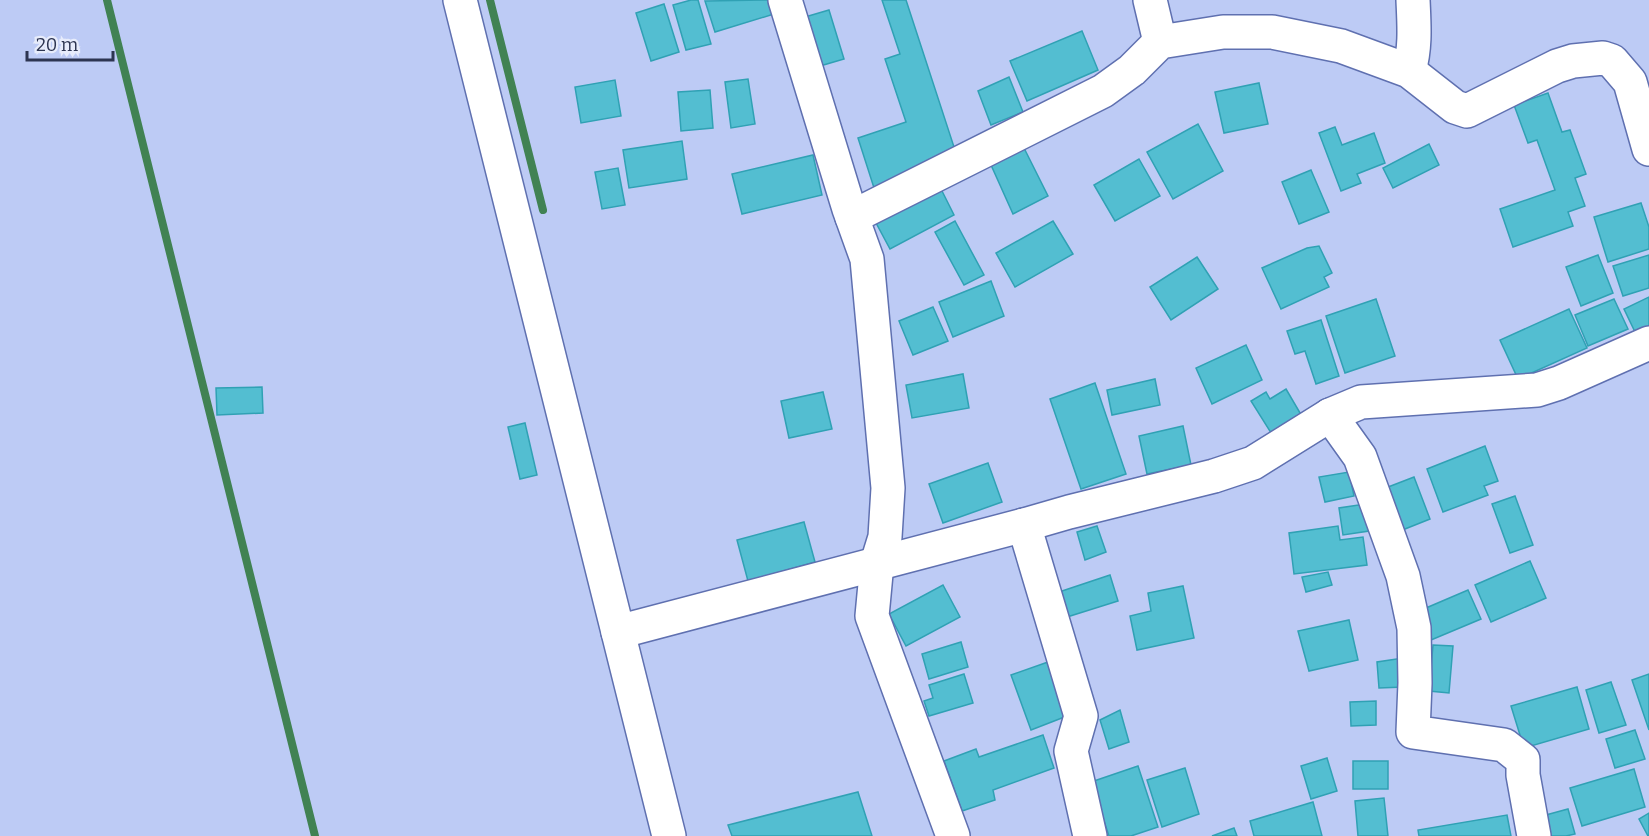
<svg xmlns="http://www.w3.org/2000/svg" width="1649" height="836" viewBox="0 0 1649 836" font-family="Bitter,serif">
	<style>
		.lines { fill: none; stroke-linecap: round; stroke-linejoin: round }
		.stream { stroke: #418253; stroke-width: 8 }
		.building { fill: #53bed1; stroke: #30a1b4; stroke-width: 1.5 }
		.minor-casing { stroke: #5f70b0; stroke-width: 36 }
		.minor { stroke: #fff; stroke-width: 33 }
	</style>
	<rect width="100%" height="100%" fill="#bdcbf5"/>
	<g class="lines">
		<g class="stream">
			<path d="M107 0 315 836"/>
			<path d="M490 0 543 210"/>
		</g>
	</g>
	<g class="building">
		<path d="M691 0H698L711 44 686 50 673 5Z"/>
		<path d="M770 0 774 14 715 32 705 1Z"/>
		<path d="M882 0H906L955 150 875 191 858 138 906 122 885 59 900 54Z"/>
		<path d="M664 4 679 52 651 61 636 13Z"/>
		<path d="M829 10 844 59 820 66 805 17Z"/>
		<path d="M1082 31 1098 70 1027 101 1010 61Z"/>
		<path d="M1009 77 1023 112 991 125 978 91Z"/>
		<path d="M748 79 755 124 731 128 725 82Z"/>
		<path d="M615 80 621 116 581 123 575 87Z"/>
		<path d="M1259 83 1268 124 1224 133 1215 92Z"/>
		<path d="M710 90 713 128 681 131 678 92Z"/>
		<path d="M1548 93 1562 132 1570 130 1586 174 1575 178 1585 206 1568 212 1573 226 1513 247 1500 209 1555 190 1537 140 1528 143 1514 105Z"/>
		<path d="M1198 124 1223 171 1173 199 1147 152Z"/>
		<path d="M1335 127 1342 145 1374 133 1385 163 1357 174 1361 183 1341 191 1319 133Z"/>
		<path d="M1020 140 1048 196 1013 214 987 156Z"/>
		<path d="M682 141 687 179 629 188 623 150Z"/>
		<path d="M1429 144 1439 165 1393 188 1383 168Z"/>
		<path d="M813 155 822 195 742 214 732 174Z"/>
		<path d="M1139 159 1160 196 1115 221 1094 185Z"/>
		<path d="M618 168 625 205 602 209 595 172Z"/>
		<path d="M1311 170 1329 212 1299 224 1282 182Z"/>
		<path d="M940 187 954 215 890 249 875 221Z"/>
		<path d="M1641 203 1649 227V249L1608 262 1594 217Z"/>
		<path d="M955 221 984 275 964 285 935 232Z"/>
		<path d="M1053 221 1073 254 1015 287 996 253Z"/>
		<path d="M1319 246 1332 273 1324 277 1329 287 1281 309 1262 268 1307 248Z"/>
		<path d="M1598 255 1613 293 1581 306 1566 267Z"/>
		<path d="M1649 255V288L1623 296 1613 266Z"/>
		<path d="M1197 257 1218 289 1171 320 1150 287Z"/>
		<path d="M991 281 1004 316 953 337 939 302Z"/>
		<path d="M1649 297V327L1636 334 1624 309Z"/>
		<path d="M1376 299 1395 356 1345 373 1326 316Z"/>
		<path d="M1614 299 1628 329 1588 346 1575 315Z"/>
		<path d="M933 307 948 341 913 355 899 321Z"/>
		<path d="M1569 309 1587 348 1518 379 1500 340Z"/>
		<path d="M1321 320 1339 376 1316 384 1305 351 1295 354 1287 331Z"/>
		<path d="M1246 345 1262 380 1212 404 1196 368Z"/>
		<path d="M963 374 969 408 912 418 906 385Z"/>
		<path d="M1155 379 1160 405 1112 415 1107 390Z"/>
		<path d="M1095 383 1126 474 1081 489 1050 399Z"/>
		<path d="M262 387 263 413 217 415 216 388Z"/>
		<path d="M1286 389 1303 418 1273 436 1251 401 1266 392 1270 399Z"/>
		<path d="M823 392 832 429 789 438 781 401Z"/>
		<path d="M525 423 537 475 520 479 508 427Z"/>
		<path d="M1183 426 1191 465 1147 474 1139 436Z"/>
		<path d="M1485 446 1498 481 1484 486 1488 495 1443 512 1427 469Z"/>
		<path d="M988 463 1002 502 943 523 929 484Z"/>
		<path d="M1349 472 1354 496 1325 502 1319 477Z"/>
		<path d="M1414 477 1430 519 1400 531 1383 489Z"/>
		<path d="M1515 496 1533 545 1510 553 1492 504Z"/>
		<path d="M1365 504 1369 531 1343 535 1339 508Z"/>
		<path d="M804 522 815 562 748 581 737 540Z"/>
		<path d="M1097 526 1106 552 1085 560 1077 532Z"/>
		<path d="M1338 526 1340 540 1363 537 1367 565 1294 574 1289 533Z"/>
		<path d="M1530 561 1546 598 1491 622 1475 585Z"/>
		<path d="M1328 572 1332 585 1306 592 1302 577Z"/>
		<path d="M1110 575 1118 601 1067 617 1059 592Z"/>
		<path d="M943 585 960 617 906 646 889 614Z"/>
		<path d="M1183 586 1194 638 1137 650 1130 616 1151 611 1148 593Z"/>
		<path d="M1468 590 1481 619 1431 640 1419 611Z"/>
		<path d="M1349 620 1358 660 1309 671 1298 631Z"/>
		<path d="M961 642 968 667 929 679 922 654Z"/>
		<path d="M1433 645 1453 646 1449 693 1429 691Z"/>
		<path d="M1403 658 1404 687 1379 688 1377 662Z"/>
		<path d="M1048 662 1067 716 1031 730 1011 675Z"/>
		<path d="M964 674 973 703 929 716 924 701 933 698 929 685Z"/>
		<path d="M1649 674V730L1632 680Z"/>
		<path d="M1611 682 1626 725 1599 733 1586 690Z"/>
		<path d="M1577 687 1589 729 1524 748 1511 706Z"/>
		<path d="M1376 701V725L1351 726 1350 702Z"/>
		<path d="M1120 710 1129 742 1109 749 1100 720Z"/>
		<path d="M1635 730 1645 759 1615 768 1606 739Z"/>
		<path d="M1043 735 1054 768 993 790 995 800 962 811 944 761 976 749 979 757Z"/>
		<path d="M1327 758 1337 791 1311 799 1301 766Z"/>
		<rect x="1353" y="761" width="35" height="28"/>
		<path d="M1138 766 1158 827 1131 836H1109L1091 782Z"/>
		<path d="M1185 768 1199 814 1162 827 1147 780Z"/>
		<path d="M1634 769 1645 807 1582 826 1570 788Z"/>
		<path d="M858 792 872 836H732L728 825Z"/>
		<path d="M1384 798 1388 836H1358L1355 801Z"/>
		<path d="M1313 802 1322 836H1254L1250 821Z"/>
		<path d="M1568 809 1575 834 1566 836H1547L1542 816Z"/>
		<path d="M1649 813V836H1648L1639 819Z"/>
		<path d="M1507 815 1511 836H1419L1418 830Z"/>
		<path d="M1234 828 1237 836H1212Z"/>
	</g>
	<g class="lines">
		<defs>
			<g id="minor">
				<path d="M460 0 669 836"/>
				<path d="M785 0 849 209 867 259 888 488 885 537 877 563 872 616 953 836"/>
				<path d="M1150 0 1160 42"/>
				<path d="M1409 71C1416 47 1414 24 1413 0"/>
				<path d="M852 217 1103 91 1132 70 1160 42 1223 32H1272L1341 46 1409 71 1455 107 1467 111 1557 66 1573 61 1603 58 1612 61 1630 82 1649 149"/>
				<path d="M1330 415 1360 457 1403 576 1414 628 1415 683 1413 732 1504 745 1523 760V775L1534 836"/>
				<path d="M1024 525 1081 716 1071 751 1090 836"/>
				<path d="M618 632 1024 525 1069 512 1214 476 1253 463 1330 415 1361 402 1537 390 1559 383 1649 343"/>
			</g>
		</defs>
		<use href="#minor" class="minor-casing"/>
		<use href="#minor" class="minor"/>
	</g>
	<path d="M27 51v9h86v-9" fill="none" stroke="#2d3551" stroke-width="3"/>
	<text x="36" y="51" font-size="18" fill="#2d3551" stroke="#e7ecfb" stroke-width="4.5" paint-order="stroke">20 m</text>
</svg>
